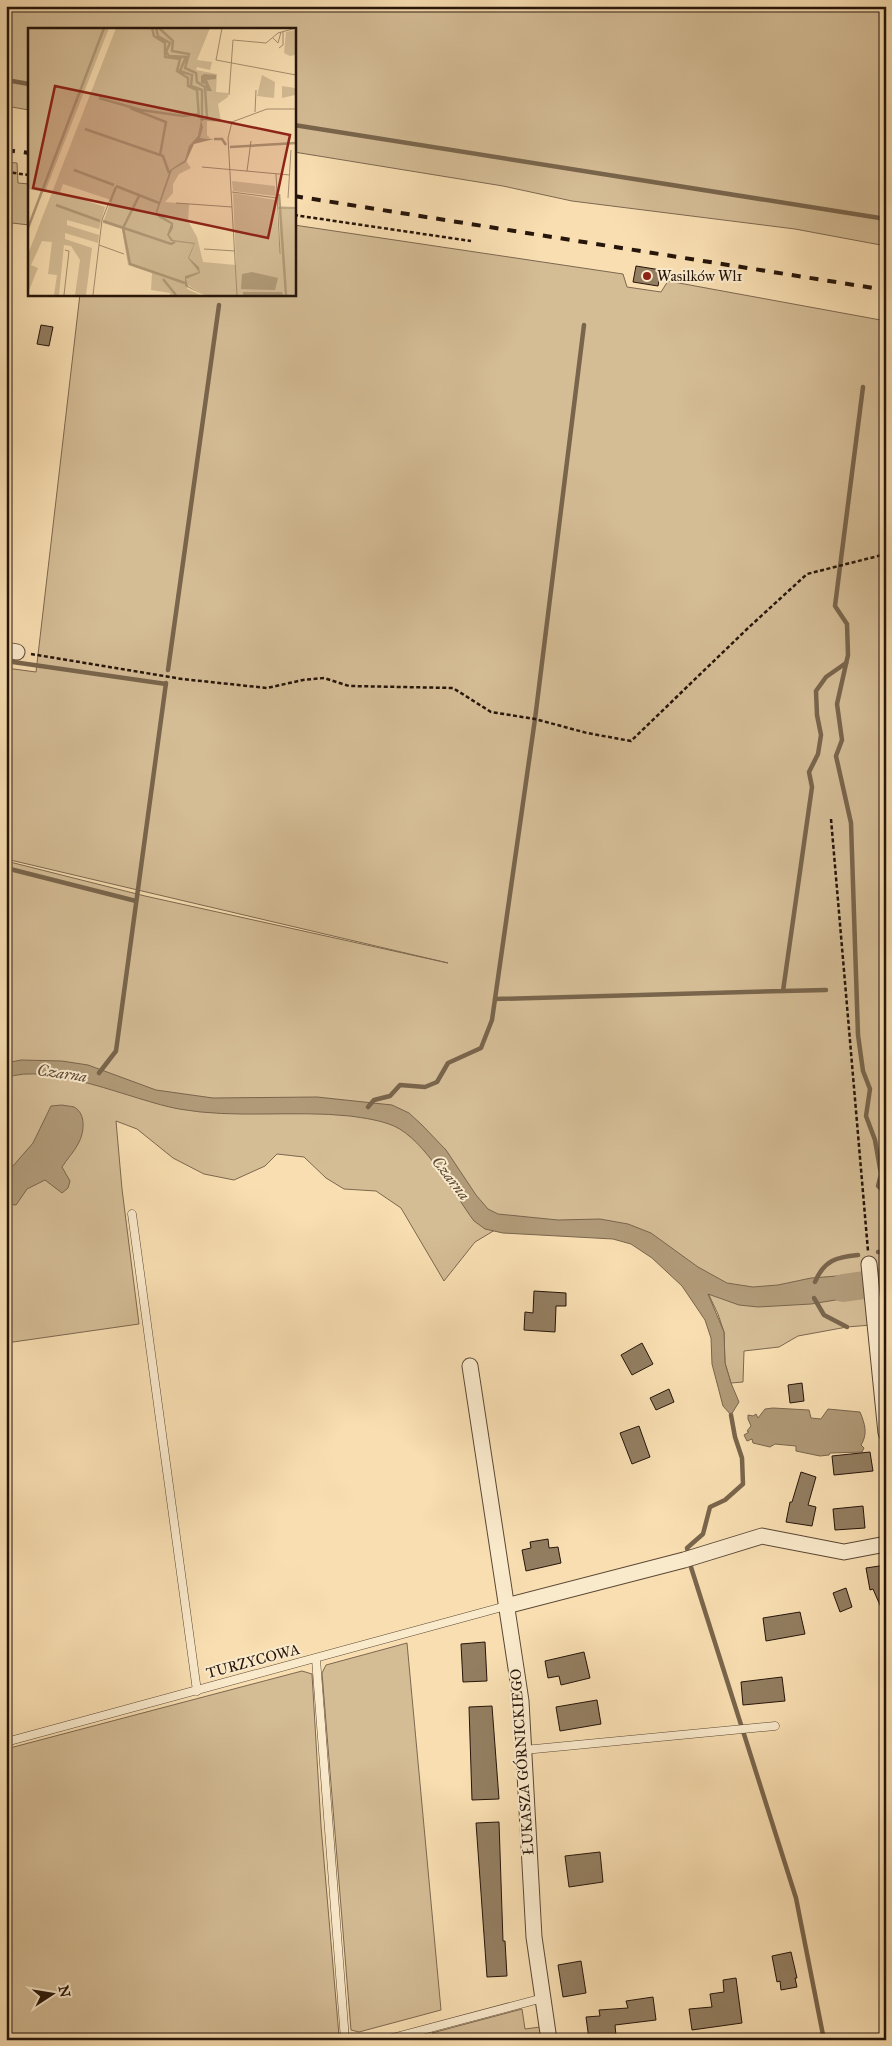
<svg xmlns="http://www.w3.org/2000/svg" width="892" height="2046" viewBox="0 0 892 2046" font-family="'IM FELL Great Primer',serif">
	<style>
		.green { fill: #d4bc95; stroke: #7d6850 }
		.water { fill: #b19a78; stroke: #79654c }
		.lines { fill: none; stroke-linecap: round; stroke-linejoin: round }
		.stream { stroke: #79654c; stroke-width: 4.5 }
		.river { stroke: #b19a78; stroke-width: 28 }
		.building { fill: #937e61; stroke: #26150a }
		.lane-casing { stroke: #5a4734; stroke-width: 9 }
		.street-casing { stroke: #5a4734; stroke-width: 17 }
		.path { stroke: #26150a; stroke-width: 2.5; stroke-dasharray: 4 2.5; stroke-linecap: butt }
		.lane { stroke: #faeacc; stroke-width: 8 }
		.street { stroke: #faeacc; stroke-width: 15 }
		.rail { stroke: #26150a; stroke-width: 4; stroke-dasharray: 9 9; stroke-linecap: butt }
		.poi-dot { fill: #8f2418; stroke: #faeacc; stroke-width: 2 }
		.labels { text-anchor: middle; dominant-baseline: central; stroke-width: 4; stroke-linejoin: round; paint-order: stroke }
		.poi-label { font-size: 15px; fill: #26150a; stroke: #faeacc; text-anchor: start }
		.street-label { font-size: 15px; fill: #26150a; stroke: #faeacc }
		.water-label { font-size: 16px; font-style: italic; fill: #5e4a36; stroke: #faeacc }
		.inset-river { fill: none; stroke: #b19a78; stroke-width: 2.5 }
		.inset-road { fill: none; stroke: #a48e6e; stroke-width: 1 }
		.view { fill: #8f2418; fill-opacity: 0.15; stroke: #8f2418; stroke-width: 2.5 }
		.inset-edge { fill: none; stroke: #26150a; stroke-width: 2.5 }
	</style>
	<rect width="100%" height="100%" fill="#f8deb1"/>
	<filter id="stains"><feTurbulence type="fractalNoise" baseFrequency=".004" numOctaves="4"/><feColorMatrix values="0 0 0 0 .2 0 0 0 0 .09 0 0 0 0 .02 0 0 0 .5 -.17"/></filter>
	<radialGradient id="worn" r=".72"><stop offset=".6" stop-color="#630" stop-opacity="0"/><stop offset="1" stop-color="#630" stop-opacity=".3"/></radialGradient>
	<g class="green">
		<path d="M6 6H886V246L795 229 572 201 503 186 294 152V29H29V110L6 106Z"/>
		<path d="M6 162 17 163 18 183 29 184V225L12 223 6 271Z"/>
		<path d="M294 225 623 274 627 287 661 292 668 281 886 321V1445H883L871 1325 847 1327 798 1336 779 1347 744 1351 743 1382 731 1383 725 1363 724 1332 718 1314 708 1293 623 1231 500 1227 475 1242 444 1281 401 1208 376 1191 344 1189 326 1178 304 1157 277 1154 265 1166 234 1180 204 1174 173 1158 137 1129 116 1121 122 1189 139 1324 6 1343V861L145 896 448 963 6 859V668L36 672 80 294H294Z"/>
		<path d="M407 1643 441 2010 359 2032 351 2030 322 1673 326 1665Z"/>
		<path d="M302 1671 312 1674 321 1826 339 2036 336 2040H6V1749Z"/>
		<path d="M522 2009 525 2029 540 2027 541 2040H439L432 2033Z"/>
	</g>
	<g class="water">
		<path d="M21 1060 62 1061 88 1065 156 1090 213 1098 317 1097 392 1105 409 1113 422 1125 446 1150 476 1195 488 1209 498 1214 558 1220 600 1219 628 1224 651 1233 698 1267 727 1283 753 1287 778 1285 811 1278 863 1274 866 1295 811 1304 758 1307 739 1305 708 1294 724 1332 725 1363 731 1383 739 1402 731 1415 723 1406 712 1364 711 1338 705 1320 682 1286 652 1258 631 1244 613 1239 503 1233 485 1229 474 1221C454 1194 425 1140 394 1126 380 1120 364 1118 350 1116 293 1110 235 1119 179 1109 134 1101 48 1061 6 1078V1063Z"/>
		<path d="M62 1105C66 1106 71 1106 74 1107 87 1114 84 1134 78 1144 74 1152 67 1159 62 1167L70 1181 68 1188 62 1193 45 1180 27 1189 16 1205 6 1204V1174L33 1143 51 1106Z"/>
		<path d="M773 1408 809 1410 811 1418 821 1419 828 1409 860 1412C865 1424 868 1434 861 1445L864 1448 862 1452 830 1453 829 1455 820 1456 796 1451V1446L775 1444 770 1447 753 1443 752 1439 747 1441 744 1435 749 1432 747 1431 751 1426 748 1419V1415L753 1416 756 1414 758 1418 765 1409Z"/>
	</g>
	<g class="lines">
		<g class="stream">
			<path d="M6 80 29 84"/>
			<path d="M294 125 886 219"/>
			<path d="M863 387 835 606 847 624 848 655 837 704 842 740 836 756 851 823 858 1035 863 1071 870 1089 866 1116 875 1140 881 1174 878 1186 886 1194"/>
			<path d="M6 661 166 684"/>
			<path d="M168 670 219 305"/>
			<path d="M6 868 136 901"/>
			<path d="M783 991 826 990"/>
			<path d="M495 999 783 991 812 787 809 772 818 754 821 735 817 715 816 691 826 677 846 663"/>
			<path d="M99 1073 116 1051 166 683"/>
			<path d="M368 1107 374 1100 390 1096 400 1085 425 1087 437 1082 448 1063 481 1048 492 1020 535 719 584 325"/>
			<path d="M878 1252 886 1251"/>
			<path d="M815 1282C824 1260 837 1257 858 1255"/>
			<path d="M814 1298 824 1315 847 1327"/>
			<path d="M885 1323H886"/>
			<path d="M688 1552 687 1548 703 1534 710 1507 725 1500 743 1484 742 1458 735 1437 731 1415"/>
			<path d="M690 1564 796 1898 824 2040"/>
		</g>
		<path class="river" d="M843 1288 886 1282"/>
	</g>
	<g class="building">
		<path d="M636 266 661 270 658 286 633 282Z"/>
		<path d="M41 325 53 327 49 346 37 344Z"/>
		<path d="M534 1291 566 1293V1306H556L555 1332 524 1330 525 1312 533 1313Z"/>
		<path d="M642 1343 653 1364 632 1375 621 1355Z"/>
		<path d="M802 1383 804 1401 790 1403 788 1385Z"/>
		<path d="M669 1389 674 1402 656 1410 650 1398Z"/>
		<path d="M639 1426 650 1457 632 1464 620 1433Z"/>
		<path d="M870 1452 873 1471 834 1475 832 1456Z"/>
		<path d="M801 1472 816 1477 808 1505 816 1507 812 1526 786 1522 790 1502H792Z"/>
		<path d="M863 1506 865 1528 835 1530 833 1509Z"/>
		<path d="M548 1539 549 1548 558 1547 561 1563 526 1571 522 1550 531 1548 530 1542Z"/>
		<path d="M886 1565V1619L873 1589 870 1590 866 1568Z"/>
		<path d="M846 1588 852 1607 840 1612 833 1593Z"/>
		<path d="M800 1612 805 1634 766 1641 763 1618Z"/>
		<path d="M485 1642 487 1681 463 1682 461 1644Z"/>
		<path d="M584 1652 590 1678 561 1685 559 1676 548 1678 545 1661Z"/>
		<path d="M782 1677 785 1701 743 1705 741 1682Z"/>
		<path d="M597 1700 601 1724 560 1731 556 1707Z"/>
		<path d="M492 1706 499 1799 472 1800 469 1707Z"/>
		<path d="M499 1822 503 1941H505L507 1976 487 1977 476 1823Z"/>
		<path d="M600 1852 603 1882 569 1887 565 1856Z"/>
		<path d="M791 1952 797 1978H795L797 1987 781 1990 780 1981 777 1982 772 1956Z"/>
		<path d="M581 1961 586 1993 563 1997 558 1965Z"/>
		<path d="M736 1978 742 2023 692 2030 689 2009 712 2007 710 1994 724 1992 723 1980Z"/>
		<path d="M653 1997 656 2020 615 2025 616 2036 589 2039 586 2017 600 2016 599 2010 628 2008 626 2001Z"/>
	</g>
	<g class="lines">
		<defs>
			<g id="lane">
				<path d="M132 1214 197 1691"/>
				<path d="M316 1659 345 2040"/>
				<path d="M6 1742 506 1606"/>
				<path d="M524 1750 775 1726"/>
				<path d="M385 2040 543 1998"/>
			</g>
			<g id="street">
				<path d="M6 650 17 652"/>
				<path d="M869 1264 886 1433"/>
				<path d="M470 1366 521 1701 534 1937 549 2040"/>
				<path d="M506 1606 684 1560 762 1536 844 1552 886 1544"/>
			</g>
		</defs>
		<use href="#lane" class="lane-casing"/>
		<use href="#street" class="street-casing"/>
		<g class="path">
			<path d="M6 172 29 175"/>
			<path d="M294 215 471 241"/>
			<path d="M31 654 182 679 267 688 303 680 324 678 349 686 453 688 491 712 535 719 587 733 631 741 747 629 807 574 886 554"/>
			<path d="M831 819 868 1251"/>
		</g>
		<use href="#lane" class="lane"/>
		<use href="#street" class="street"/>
		<g class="rail">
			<path d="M6 150 29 153"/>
			<path d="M294 196 886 290"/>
		</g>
	</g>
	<circle class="poi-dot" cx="647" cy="276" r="5"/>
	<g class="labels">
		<g class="poi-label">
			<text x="657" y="276">Wasilków Wl1</text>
		</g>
		<g class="street-label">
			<text transform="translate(253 1661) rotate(-15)">TURZYCOWA</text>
			<text transform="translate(522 1762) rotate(-94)">ŁUKASZA GÓRNICKIEGO</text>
		</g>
		<g class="water-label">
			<text transform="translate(62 1073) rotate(8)">Czarna</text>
			<text transform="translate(451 1178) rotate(52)">Czarna</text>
		</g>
	</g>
	<g transform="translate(28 28)">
		<rect width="268" height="268" fill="#f8deb1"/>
		<path d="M0 0H81L17 164 0 161ZM88 0H182L169 32 184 34 182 42 169 39 168 42 189 46 188 64 200 65V69L190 76 193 94 179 93V107L182 110H171L162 118 158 133 163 140 151 146 145 156V165L137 174 161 176 160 193 169 209 175 234 208 237 205 165 248 172 252 228 251 178 267 179V267H176L160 257 159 261 172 267H142V265L123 262 124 245 100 237 94 201 75 195 83 172 35 156 32 164 77 179 71 201 39 192V197L71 207 70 215 37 205V211L64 220 58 267H47L52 232 43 218 36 217 31 267H26L29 247 20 246 24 214 14 213 3 237 10 240 0 265V226ZM267 2V27L262 28 256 25 258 4ZM234 47 247 54 246 70 229 68ZM254 58 267 60V67L254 70ZM204 153 247 158 248 168 205 163Z" fill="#d4bc95"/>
		<path d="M176 46 188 47V51L179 52 184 63H179L177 56 173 55V48ZM173 92 175 99 172 110 186 111 166 116 158 134 144 142 129 185 145 195V200L141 207 145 212 167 215 161 230 171 239 172 245 158 251 160 258 176 267 157 258V248L171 244 160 230 166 216 143 213 139 207 143 196 130 189 128 183 142 142 157 132 161 118 170 108ZM224 244 250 250 247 262 213 261 214 246ZM215 264H254L255 267H215Z" fill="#b19a78"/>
		<path class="inset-river" d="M124 0 126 8 137 15V29L152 31 149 43 160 50V58L169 62 171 90M128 0 130 8 142 15 138 24 141 28 158 29 152 43 164 47 163 58 174 62V93M131 0 145 13 144 23 161 26 157 40 168 45 169 54 177 59 179 90M71 70 113 82 155 88 171 86M102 80 138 94 132 127M57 101 135 128 141 145M186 111H194L198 117M202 119 268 115M46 142 86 157M88 158 131 175M112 166 95 200 102 236 157 255M251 166 258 267M82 174 88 159M28 177 72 193M75 193 143 216 147 214M0 200 76 0M135 251 148 267"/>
		<path class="inset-road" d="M194 0 188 32 268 47M245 10 250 15 253 4M251 20 255 17V3M201 67 205 12 238 15 250 5 268 0M227 84 228 62M172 91 204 94 239 81H268M204 94 200 110 209 267M174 139 262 147M219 143 223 113M248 146 252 226M204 164 249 170M260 170 263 122M148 175 204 179M250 180H268M71 217 96 226M176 221 207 223M36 267 41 223 37 222M65 267 74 192 81 174"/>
		<path class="view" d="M27 58 262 107 240 210 5 160Z"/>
		<rect width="268" height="268" class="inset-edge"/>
	</g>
	<rect width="892" height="2046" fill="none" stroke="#f8deb1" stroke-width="25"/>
	<rect x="8" y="8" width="877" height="2031" fill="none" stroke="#26150a" stroke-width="2.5"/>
	<rect x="12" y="12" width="867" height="2021" fill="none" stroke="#26150a"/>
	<g transform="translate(52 1994) rotate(78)" stroke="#faeacc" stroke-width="4" paint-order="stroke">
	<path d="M0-4L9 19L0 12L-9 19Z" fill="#26150a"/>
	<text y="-8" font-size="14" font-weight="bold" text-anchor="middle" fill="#26150a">N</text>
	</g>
	<rect width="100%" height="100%" filter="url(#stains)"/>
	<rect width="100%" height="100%" fill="url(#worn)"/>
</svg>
